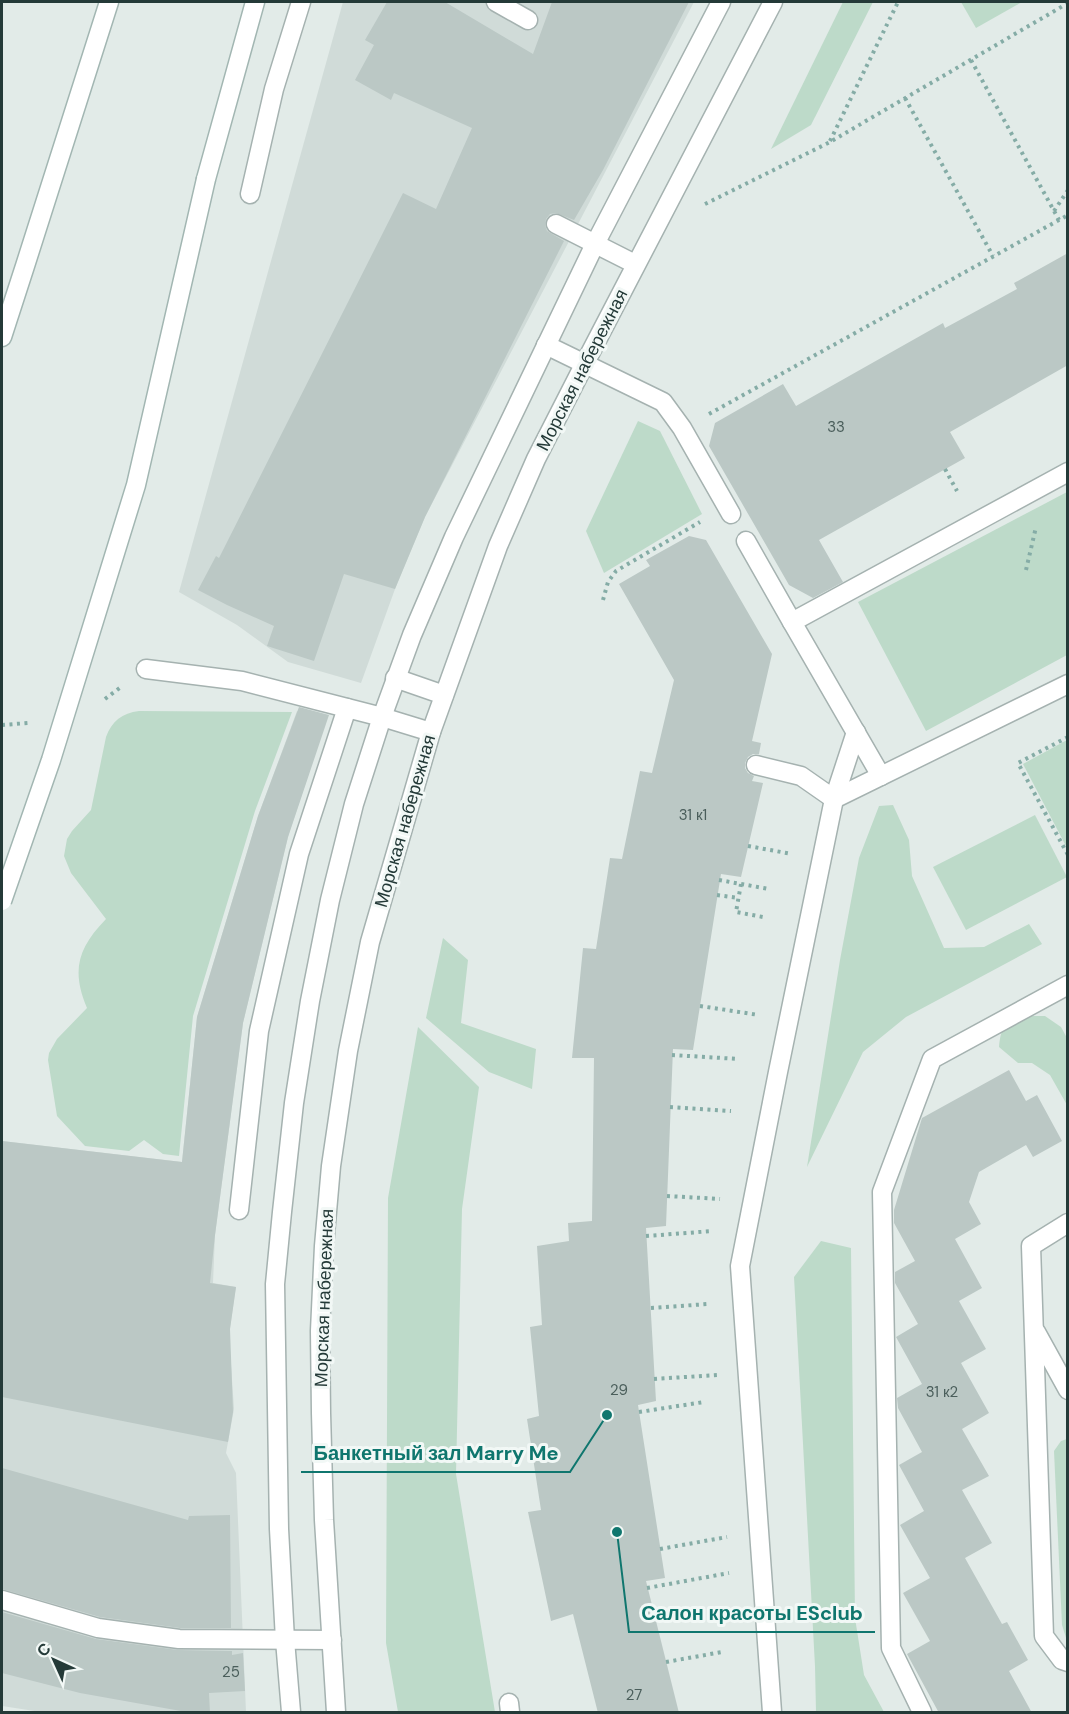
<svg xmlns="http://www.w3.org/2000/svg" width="1069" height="1714" viewBox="0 0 1069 1714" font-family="'DM Sans',sans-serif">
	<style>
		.built { fill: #d0dbd8 }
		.green { fill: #bddac9 }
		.building { fill: #bbc8c5 }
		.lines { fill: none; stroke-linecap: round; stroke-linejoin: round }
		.service-casing { stroke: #a5b2b0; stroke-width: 21 }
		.tertiary-casing { stroke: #a5b2b0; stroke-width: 21 }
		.secondary-casing { stroke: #a2b6b2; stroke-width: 21 }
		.path { stroke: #85aca6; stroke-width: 4; stroke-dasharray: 3 4.5; stroke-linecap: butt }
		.service { stroke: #fff; stroke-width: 18 }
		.tertiary { stroke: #fff; stroke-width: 18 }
		.secondary { stroke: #fff; stroke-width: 18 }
		.secondary-bridge-casing { stroke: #a2b6b2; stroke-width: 21; stroke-linecap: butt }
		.secondary-bridge { stroke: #fff; stroke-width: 18 }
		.labels { text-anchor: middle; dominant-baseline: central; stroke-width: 6; stroke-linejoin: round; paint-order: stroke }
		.number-label { font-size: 15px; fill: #4a5e5b }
		.street-label { font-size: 18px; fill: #243a38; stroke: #f2f8f6 }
		.leader { fill: none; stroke: #0f766e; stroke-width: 2 }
		.callout-dot { fill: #0f766e; stroke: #f2f8f6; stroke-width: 2 }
		.callout-label { font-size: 20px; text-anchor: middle; font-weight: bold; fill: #0f766e; stroke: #f2f8f6; stroke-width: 6; stroke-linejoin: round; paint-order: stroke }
	</style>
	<rect width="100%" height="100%" fill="#e2ebe8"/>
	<g class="built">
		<path d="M343 2H694L425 517 395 589 361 683 288 662 237 625 179 592Z"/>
		<path d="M297 711 327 718 288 837 243 1023 215 1235 213 1283 236 1287 229 1335 234 1409 226 1453 236 1473 246 1712H41L2 1706V1141L182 1162 197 1017 258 816Z"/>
	</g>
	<g class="green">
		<path d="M843 2H873L811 125 771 149Z"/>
		<path d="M961 2H1022L976 28Z"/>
		<path d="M638 421 660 431 702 514 604 573 586 531Z"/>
		<path d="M1067 492V655L926 731 858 602Z"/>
		<path d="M139 711 292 712 255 811 193 1016 179 1156 163 1154 144 1140 129 1151 85 1146 57 1116 48 1060 49 1053 57 1039 87 1008C71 970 78 948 106 919L71 873 64 856 67 839 72 831 91 810 106 737C112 721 122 713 139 711Z"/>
		<path d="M1067 740V848L1023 764Z"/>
		<path d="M893 805 909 840 912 876 944 948 984 947 1029 924 1042 944 906 1017 863 1052 807 1167 840 960 859 858 879 806Z"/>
		<path d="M1035 815 1067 877 966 930 933 867Z"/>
		<path d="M443 938 468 960 461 1023 536 1049 532 1089 489 1072 426 1018Z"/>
		<path d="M1023 1016H1045L1061 1027 1067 1038V1105L1050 1075 1032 1063H1018L999 1047C1001 1027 1004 1024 1023 1016Z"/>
		<path d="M418 1027 479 1087 462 1209 456 1474 495 1712H398L386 1643 388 1198Z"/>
		<path d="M821 1241 851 1248 855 1618 864 1675 884 1712H816L815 1666 794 1277Z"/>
		<path d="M1067 1439H1068L1067 1641 1062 1625 1054 1451 1061 1441Z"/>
	</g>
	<g class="building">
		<path d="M387 2H445L533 54 552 2H689L603 170 574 220 556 213 550 214 546 219 545 225 547 231 564 241 425 517 395 589 344 574 314 661 267 646 274 626 227 605 198 590 216 556 219 558 403 193 436 209 472 128 394 93 391 100 355 80 374 45 365 40Z"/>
		<path d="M1068 253V365L950 432 965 458 819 540 843 582 813 598 789 585 709 446 715 423 783 384 796 406 943 323 945 328 1017 289 1014 283Z"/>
		<path d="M689 536 706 540 772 654 752 741 761 743 759 754H753L748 757 745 763V768L748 773 754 776 752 781 763 783 741 877 721 874 693 1050 673 1049 666 1226 646 1228 656 1401 638 1405 665 1578 646 1581 679 1713H598L573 1614 551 1621 528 1512 541 1510 527 1419 539 1416 530 1327 542 1325 537 1246 569 1241 568 1223 592 1221 594 1058H572L583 948 596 949 610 858 622 859 640 771 652 773 674 680 619 584 650 566 646 560Z"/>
		<path d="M299 707 329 715 288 837 243 1023 215 1235 210 1283 236 1287 230 1329 233 1412 228 1442 2 1397V1141L182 1162 197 1017 258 816Z"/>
		<path d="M1009 1070 1026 1101 1037 1095 1062 1141 1033 1157 1026 1145 979 1172 969 1202 981 1224 955 1239 982 1288 959 1301 986 1349 961 1363 989 1413 962 1429 989 1476 962 1490 992 1543 965 1558 1002 1624 1007 1622 1028 1660 1009 1671 1032 1713H939L907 1654 930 1641 903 1593 930 1578 900 1525 924 1511 899 1465 922 1452 898 1408 897 1398 922 1384 896 1337 918 1324 895 1283V1272L915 1261 894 1223V1210L922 1118Z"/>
		<path d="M2 1468 188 1520 189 1516 230 1515 231 1628H180L100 1617 2 1589Z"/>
		<path d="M2 1612 96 1639 178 1650 232 1651V1655L243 1653 245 1691 209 1693 210 1713H192L80 1693 2 1673Z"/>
	</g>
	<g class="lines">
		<defs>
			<g id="service">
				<path d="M496 2 528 20"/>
				<path d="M250 194 274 89 301 2"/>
				<path d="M556 224 635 264"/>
				<path d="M546 345 663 402 682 428 731 514"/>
				<path d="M746 541 792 622"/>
				<path d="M146 669 242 681 382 717 431 732"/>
				<path d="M395 678 444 695"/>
				<path d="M756 765 801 776 834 799 1068 684"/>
				<path d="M881 776 792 622 1068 472"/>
				<path d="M239 1210 259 1031 299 854 347 708"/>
				<path d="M1068 1223 1031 1246 1044 1636 1062 1660 1068 1662"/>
				<path d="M1036 1332 1068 1390"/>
				<path d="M2 1600 98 1628 179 1639 332 1640"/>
				<path d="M509 1703 510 1712"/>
				<path d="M772 1712 740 1266 778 1072 834 799 856 732"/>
				<path d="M922 1712 891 1648 882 1192 932 1059 1068 985"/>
			</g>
			<g id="tertiary">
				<path d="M291 1712 285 1640 279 1529 275 1284 282 1212 294 1103 310 1001 330 900 354 804 382 717 412 635 454 537 595 244 721 2"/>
				<path d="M336 1712 324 1520 321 1413 320 1331 324 1246 331 1166 348 1051 370 942 431 732 498 546 536 459 585 363 773 2"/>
			</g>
			<g id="secondary">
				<path d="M206 179 255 2"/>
				<path d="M2 337 25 266 109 2"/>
			</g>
		</defs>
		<use href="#service" class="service-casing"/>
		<use href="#tertiary" class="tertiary-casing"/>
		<use href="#secondary" class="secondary-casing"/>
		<g class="path">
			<path d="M971 60 1059 220"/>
			<path d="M905 98 993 256"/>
			<path d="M830 141 898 2"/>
			<path d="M705 204 830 142 1068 3"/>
			<path d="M1054 211 1068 190"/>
			<path d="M709 414 1068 215"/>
			<path d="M945 469 957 491"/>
			<path d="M1026 570 1036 527"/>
			<path d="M603 600 608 582 616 571 700 522"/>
			<path d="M105 699 121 687"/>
			<path d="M2 725 28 723"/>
			<path d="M1068 737 1018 763 1068 855"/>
			<path d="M748 846 792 854"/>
			<path d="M719 880 769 889"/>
			<path d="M741 884 736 912 763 917"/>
			<path d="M717 895 739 898"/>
			<path d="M700 1006 759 1015"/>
			<path d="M672 1055 739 1059"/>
			<path d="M670 1107 731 1111"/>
			<path d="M667 1196 720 1199"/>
			<path d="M646 1236 713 1231"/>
			<path d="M651 1308 708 1304"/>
			<path d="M654 1379 717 1375"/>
			<path d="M639 1412 704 1402"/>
			<path d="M660 1549 727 1537"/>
			<path d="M647 1588 729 1573"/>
			<path d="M666 1662 722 1652"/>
		</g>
		<use href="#service" class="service"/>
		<use href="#tertiary" class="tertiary"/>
		<use href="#secondary" class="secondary"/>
		<defs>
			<path id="secondary-bridge" d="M2 901 51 760 136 485 206 179"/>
		</defs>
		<use href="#secondary-bridge" class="secondary-bridge-casing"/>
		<use href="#secondary-bridge" class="secondary-bridge"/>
	</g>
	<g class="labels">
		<g class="number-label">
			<text x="836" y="427">33</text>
			<text x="693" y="815">31 к1</text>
			<text x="619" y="1390">29</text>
			<text x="942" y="1392">31 к2</text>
			<text x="231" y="1672">25</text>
			<text x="634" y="1695">27</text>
		</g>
		<g class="street-label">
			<text transform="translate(582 370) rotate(-63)">Морская набережная</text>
			<text transform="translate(405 821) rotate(-74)">Морская набережная</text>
			<text transform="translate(324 1298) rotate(-88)">Морская набережная</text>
		</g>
	</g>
	<path class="leader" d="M607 1415L570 1472H301M617 1532L629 1632H875"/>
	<g class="callout-dot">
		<circle cx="607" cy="1415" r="6"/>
		<circle cx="617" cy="1532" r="6"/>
	</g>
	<g class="callout-label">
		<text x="436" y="1460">Банкетный зал Marry Me</text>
		<text x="752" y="1620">Салон красоты ESclub</text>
	</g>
	<rect width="1069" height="1714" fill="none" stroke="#243a38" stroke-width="6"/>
	<g transform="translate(54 1660) rotate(315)" stroke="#f2f8f6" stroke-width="4.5" paint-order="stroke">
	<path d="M0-4.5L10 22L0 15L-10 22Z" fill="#243a38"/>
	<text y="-9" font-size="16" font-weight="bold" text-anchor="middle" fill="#243a38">С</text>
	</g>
</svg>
